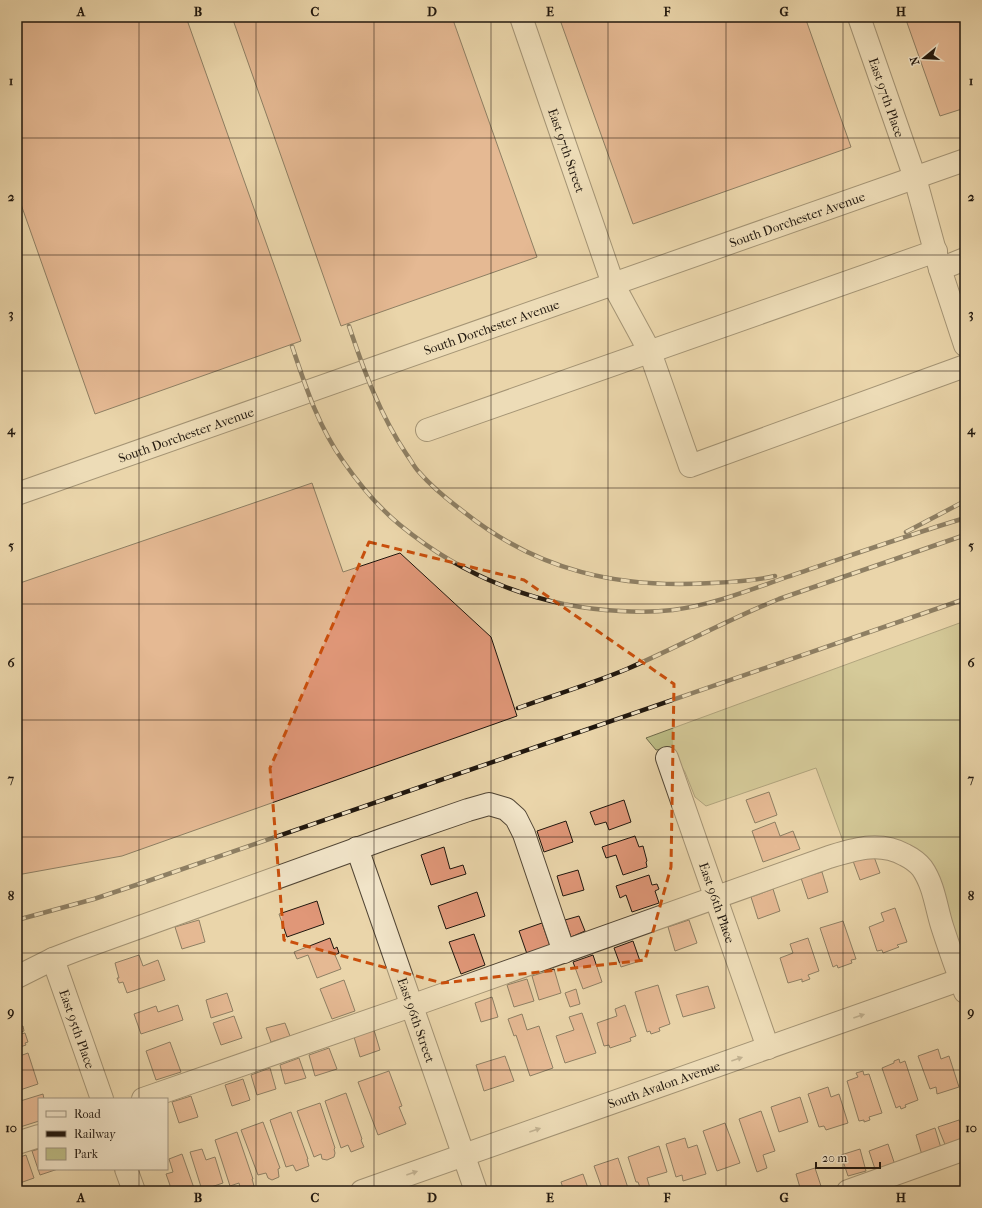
<svg xmlns="http://www.w3.org/2000/svg" width="982" height="1208" viewBox="0 0 982 1208" font-family="'IM FELL French Canon',serif">
	<style>
		.green { fill: #bcbc85; stroke: #6e6a4a }
		.building { fill: #e09778; stroke: #20170e }
		.lines { fill: none; stroke-linecap: round; stroke-linejoin: round }
		.minor-casing { stroke: #524635; stroke-width: 24 }
		.minor { stroke: #f1e4c8; stroke-width: 22 }
		.rail-casing { stroke: #20170e; stroke-width: 4.5 }
		.rail { stroke: #f1e4c8; stroke-width: 3; stroke-dasharray: 9; stroke-linecap: butt }
		.oneway { fill: #938874 }
		.marked { fill: none; stroke: #ca4f0c; stroke-width: 3; stroke-dasharray: 8 5; stroke-linejoin: round }
		.grid { fill: none; stroke: #20170e; stroke-width: 1; stroke-opacity: 0.55 }
		.labels { text-anchor: middle; dominant-baseline: central; stroke-width: 4; stroke-linejoin: round; paint-order: stroke }
		.street-label { font-size: 13px; fill: #20170e; stroke: #f1e4c8 }
		.neatline { fill: none; stroke: #20170e; stroke-width: 1.5 }
		.grid-label { font-size: 13px; text-anchor: middle; font-weight: bold; fill: #20170e }
	</style>
	<rect width="100%" height="100%" fill="#ead5aa"/>
	<filter id="stains"><feTurbulence type="fractalNoise" baseFrequency=".005" numOctaves="4"/><feColorMatrix values="0 0 0 0 .2 0 0 0 0 .09 0 0 0 0 .02 0 0 0 .5 -.17"/></filter>
	<radialGradient id="worn" r=".72"><stop offset=".6" stop-color="#630" stop-opacity="0"/><stop offset="1" stop-color="#630" stop-opacity=".3"/></radialGradient>
	<path class="green" d="M965 621V958L961 956 939 890 864 839 843 841 816 768 706 806 695 797 685 772 673 753 664 749 656 750 646 738Z"/>
	<g class="building">
		<path d="M17 17H186L301 341 95 414 17 193Z"/>
		<path d="M232 17H452L537 257 341 326Z"/>
		<path d="M559 17H805L851 147 633 224Z"/>
		<path d="M905 17H965V108L940 116Z"/>
		<path d="M312 483 343 572 400 553 491 637 517 716 122 856 17 875V584Z"/>
		<path d="M769 792 777 815 755 823 746 800Z"/>
		<path d="M624 800 631 822 609 830 606 822 595 825 590 812Z"/>
		<path d="M566 821 573 842 544 852 537 831Z"/>
		<path d="M775 822 780 836 793 831 800 849 763 862 752 831Z"/>
		<path d="M635 836 639 847 643 846 647 861 646 862 647 867 623 875 616 855 606 858 602 847Z"/>
		<path d="M444 847 450 869 463 865 466 874 431 885 421 855Z"/>
		<path d="M873 854 880 873 860 880 853 861Z"/>
		<path d="M578 870 584 890 563 896 557 876Z"/>
		<path d="M822 872 828 892 808 899 801 878Z"/>
		<path d="M649 875 652 885 657 884 659 889 655 891 659 903 632 912 626 895 620 898 616 886Z"/>
		<path d="M773 889 780 911 758 919 751 897Z"/>
		<path d="M477 892 485 916 446 929 438 906Z"/>
		<path d="M317 901 324 924 287 937 279 914Z"/>
		<path d="M895 908 907 942 897 945 899 947 883 953 882 950 877 951 869 927 884 921 881 913Z"/>
		<path d="M579 916 585 931 571 937 565 920Z"/>
		<path d="M199 920 205 942 182 949 175 927Z"/>
		<path d="M689 920 697 943 675 951 668 927Z"/>
		<path d="M843 921 856 959 851 960 852 963 838 968 837 965 833 967 820 928Z"/>
		<path d="M542 923 550 946 527 954 519 931Z"/>
		<path d="M474 934 485 965 461 974 449 942Z"/>
		<path d="M330 938 334 949 337 947 339 953 335 955 341 969 317 978 308 955 297 959 294 952Z"/>
		<path d="M808 938 819 971 808 975 810 979 802 982V979L788 983 780 958 793 953 790 944Z"/>
		<path d="M633 941 640 961 621 967 614 948Z"/>
		<path d="M139 955 143 966 158 960 165 980 127 993 123 982 119 983 117 978H119L115 963Z"/>
		<path d="M593 955 602 982 583 989 573 962Z"/>
		<path d="M554 969 561 993 539 1000 532 976Z"/>
		<path d="M527 979 534 1001 514 1007 507 985Z"/>
		<path d="M344 980 355 1011 332 1019 320 989Z"/>
		<path d="M658 985 670 1024 659 1028 660 1031 651 1034 650 1031 647 1032 635 992Z"/>
		<path d="M708 986 715 1008 683 1017 676 995Z"/>
		<path d="M576 989 580 1004 570 1007 565 993Z"/>
		<path d="M227 993 233 1011 211 1018 206 1000Z"/>
		<path d="M492 997 498 1017 481 1022 475 1003Z"/>
		<path d="M178 1005 183 1020 141 1034 134 1014 156 1006 158 1012Z"/>
		<path d="M625 1005 636 1036 630 1038 631 1041 610 1048 609 1045 604 1046 597 1023 617 1016 615 1009Z"/>
		<path d="M582 1013 596 1053 565 1063 556 1036 574 1030 569 1017Z"/>
		<path d="M522 1014 527 1030 539 1026 553 1068 530 1076 516 1035 514 1036 508 1019Z"/>
		<path d="M234 1016 242 1038 221 1045 213 1023Z"/>
		<path d="M17 1023 19 1027 23 1026 24 1031 21 1032V1034L25 1033 28 1042 25 1043 26 1045 17 1048Z"/>
		<path d="M285 1023 290 1036 271 1042 266 1028Z"/>
		<path d="M374 1030 380 1050 360 1057 354 1037Z"/>
		<path d="M170 1042 181 1072 156 1080 146 1051Z"/>
		<path d="M329 1048 337 1069 315 1076 309 1055Z"/>
		<path d="M938 1049 941 1059 949 1056 959 1087 937 1094 936 1087 930 1089 918 1056Z"/>
		<path d="M28 1053 38 1084 17 1091V1057Z"/>
		<path d="M505 1056 514 1081 484 1091 476 1065Z"/>
		<path d="M299 1058 306 1078 285 1084 280 1065Z"/>
		<path d="M899 1059 900 1063 905 1061 918 1100 905 1105 906 1107 901 1109 900 1106 896 1108 882 1068 894 1063V1061Z"/>
		<path d="M270 1068 276 1089 257 1095 251 1075Z"/>
		<path d="M389 1071 402 1106 399 1107 406 1124 378 1135 358 1082Z"/>
		<path d="M863 1071 864 1075 869 1074 882 1113 869 1117 870 1120 864 1122V1120L859 1121 847 1081 858 1077 856 1073Z"/>
		<path d="M243 1079 250 1100 232 1106 225 1085Z"/>
		<path d="M828 1087 831 1097 839 1094 848 1123 826 1130 824 1126 819 1127 808 1094Z"/>
		<path d="M346 1093 362 1139 361 1140 364 1147 351 1152 348 1145 341 1148 325 1101Z"/>
		<path d="M43 1094 44 1099H39V1121L17 1128V1102Z"/>
		<path d="M191 1096 198 1117 179 1123 172 1102Z"/>
		<path d="M800 1097 808 1122 779 1132 771 1107Z"/>
		<path d="M320 1103 335 1148 334 1149 335 1153 334 1157 327 1160 322 1159 321 1154 314 1157 297 1111Z"/>
		<path d="M761 1111 775 1151 763 1155 767 1168 757 1172 739 1119Z"/>
		<path d="M291 1112 308 1159H307L309 1166 296 1171 293 1165 286 1167 270 1120Z"/>
		<path d="M959 1120 965 1135V1140L946 1147 938 1127Z"/>
		<path d="M263 1122 280 1168 278 1169 279 1177 272 1180 268 1178 266 1173 258 1175 241 1130Z"/>
		<path d="M725 1123 740 1163 717 1171 703 1131Z"/>
		<path d="M935 1128 941 1148 922 1155 916 1135Z"/>
		<path d="M237 1132 253 1179H252L254 1186 241 1191 239 1183 230 1186 215 1140Z"/>
		<path d="M685 1138 688 1148 697 1145 706 1174 683 1181 682 1175 676 1177 666 1144Z"/>
		<path d="M888 1144 895 1165 876 1172 869 1151Z"/>
		<path d="M659 1146 667 1172 647 1178 650 1188 641 1190 638 1182H636L628 1157Z"/>
		<path d="M39 1149V1169H58L40 1175 32 1151Z"/>
		<path d="M202 1149 206 1160 215 1157 223 1183 202 1190 190 1152Z"/>
		<path d="M860 1149 866 1171 848 1176 841 1155Z"/>
		<path d="M182 1154 195 1191H172L166 1174 173 1172 169 1159Z"/>
		<path d="M26 1155 34 1178 17 1184V1158Z"/>
		<path d="M618 1158 629 1191H603L594 1166Z"/>
		<path d="M815 1168 822 1189 816 1191H801L796 1174Z"/>
		<path d="M583 1174 589 1191H564L561 1182Z"/>
		<path d="M550 1187 552 1191H538Z"/>
		<path d="M775 1187 777 1191H762Z"/>
	</g>
	<g class="lines">
		<defs>
			<g id="minor">
				<path id="s1" d="M521 17 613 284 650 352 690 466 965 366"/>
				<path id="s2" d="M859 17 915 178 940 269 965 345"/>
				<path d="M940 269 965 259"/>
				<path d="M427 430 936 251"/>
				<path id="s3" d="M17 494 965 160"/>
				<path id="s4" d="M667 758 768 1048"/>
				<path id="s5" d="M357 848 476 1191"/>
				<path id="s6" d="M53 959 102 1099"/>
				<path d="M17 977 53 959 79 949 384 839 468 810 489 804 506 809 516 818 524 834 564 952"/>
				<path d="M143 1099 411 1006 829 857C856 849 879 841 905 855 911 858 918 863 922 868 934 885 936 907 942 926 949 948 957 970 965 992"/>
				<path d="M17 1143 39 1136"/>
				<path d="M126 1169 134 1191"/>
				<path id="s7" d="M362 1191 965 978"/>
				<path d="M848 1191 965 1149"/>
			</g>
		</defs>
		<use href="#minor" class="minor-casing"/>
		<use href="#minor" class="minor"/>
		<defs>
			<g id="rail">
				<path d="M349 326C364 371 380 415 407 455 411 460 414 467 419 472 432 487 448 500 464 512 538 571 619 589 712 583 733 582 755 581 775 576"/>
				<path d="M292 346C305 385 318 426 343 461 359 484 378 507 400 525 463 577 539 607 620 611 637 612 656 612 673 610 712 605 750 590 787 577 846 557 905 536 965 518"/>
				<path d="M906 532 965 501"/>
				<path d="M518 708C554 695 591 684 627 669 678 647 727 620 779 599L965 535"/>
				<path d="M17 920 94 899 145 882 965 599"/>
			</g>
		</defs>
		<use href="#rail" class="rail-casing"/>
		<use href="#rail" class="rail"/>
	</g>
	<defs><path id="oneway-solid" d="M-6-.8H1V-3.2L6.5 0L1 3.2V.8H-6Z"/></defs>
	<g class="oneway">
		<use href="#oneway-solid" transform="translate(859 1016) rotate(-19)"/>
		<use href="#oneway-solid" transform="translate(737 1059) rotate(-19)"/>
		<use href="#oneway-solid" transform="translate(535 1130) rotate(-19)"/>
		<use href="#oneway-solid" transform="translate(412 1173) rotate(-19)"/>
	</g>
	<path d="M0 0H982V1208H0ZM369 542 524 580 674 684 671 867 645 960 442 983 284 940 270 768Z" fill="#ead5aa" fill-opacity=".55" fill-rule="evenodd"/>
	<path class="marked" d="M369 542 524 580 674 684 671 867 645 960 442 983 284 940 270 768Z"/>
	<path class="grid" d="M139 17V1099M256 17V1191M374 17V1191M491 17V1191M608 17V1191M726 17V1191M843 17V1191M17 138H965M17 255H965M17 371H965M17 488H965M17 604H965M17 720H965M17 837H965M17 953H965M17 1070H965M139 1169V1191"/>
	<g class="labels">
		<g class="street-label">
			<text stroke="none"><textPath href="#s2" startOffset="85">East 97th Place</textPath></text>
			<text stroke="none"><textPath href="#s1" startOffset="141">East 97th Street</textPath></text>
			<text stroke="none"><textPath href="#s3" startOffset="827">South Dorchester Avenue</textPath></text>
			<text stroke="none"><textPath href="#s3" startOffset="503">South Dorchester Avenue</textPath></text>
			<text stroke="none"><textPath href="#s3" startOffset="179">South Dorchester Avenue</textPath></text>
			<text stroke="none"><textPath href="#s4" startOffset="153">East 96th Place</textPath></text>
			<text stroke="none"><textPath href="#s5" startOffset="182">East 96th Street</textPath></text>
			<text stroke="none"><textPath href="#s6" startOffset="74">East 95th Place</textPath></text>
			<text stroke="none"><textPath href="#s7" startOffset="320">South Avalon Avenue</textPath></text>
		</g>
	</g>
	<rect width="982" height="1208" fill="none" stroke="#ead5aa" stroke-width="44"/>
	<rect x="38" y="1098" width="130" height="72" fill="#f1e4c8" stroke="#9d927e"/>
	<rect x="46" y="1111" width="20" height="6" fill="#f1e4c8" stroke="#9d927e"/>
	<text x="74" y="1118" font-size="12" fill="#20170e">Road</text>
	<rect x="46" y="1131" width="20" height="6" fill="#20170e" stroke="#9d927e"/>
	<text x="74" y="1138" font-size="12" fill="#20170e">Railway</text>
	<rect x="46" y="1148" width="20" height="12" fill="#bcbc85" stroke="#9d927e"/>
	<text x="74" y="1158" font-size="12" fill="#20170e">Park</text>
	<g transform="translate(924 58) rotate(252)" stroke="#f1e4c8" stroke-width="3" paint-order="stroke">
	<path d="M0-3L7 15L0 10L-7 15Z" fill="#20170e"/>
	<text y="-6" font-size="11" font-weight="bold" text-anchor="middle" fill="#20170e">N</text>
	</g>
	<path d="M816 1162v6h64v-6" fill="none" stroke="#20170e" stroke-width="2"/>
	<text x="822" y="1162" font-size="12" fill="#20170e" stroke="#f1e4c8" stroke-width="3" paint-order="stroke">20 m</text>
	<rect x="22" y="22" width="938" height="1164" class="neatline"/>
	<g class="grid-label">
		<text x="81" y="16">A</text>
		<text x="198" y="16">B</text>
		<text x="315" y="16">C</text>
		<text x="432" y="16">D</text>
		<text x="550" y="16">E</text>
		<text x="667" y="16">F</text>
		<text x="784" y="16">G</text>
		<text x="901" y="16">H</text>
		<text x="11" y="85">1</text>
		<text x="971" y="85">1</text>
		<text x="11" y="201">2</text>
		<text x="971" y="201">2</text>
		<text x="11" y="318">3</text>
		<text x="971" y="318">3</text>
		<text x="11" y="434">4</text>
		<text x="971" y="434">4</text>
		<text x="11" y="550">5</text>
		<text x="971" y="550">5</text>
		<text x="11" y="667">6</text>
		<text x="971" y="667">6</text>
		<text x="11" y="783">7</text>
		<text x="971" y="783">7</text>
		<text x="11" y="900">8</text>
		<text x="971" y="900">8</text>
		<text x="11" y="1016">9</text>
		<text x="971" y="1016">9</text>
		<text x="11" y="1132">10</text>
		<text x="971" y="1132">10</text>
		<text x="81" y="1202">A</text>
		<text x="198" y="1202">B</text>
		<text x="315" y="1202">C</text>
		<text x="432" y="1202">D</text>
		<text x="550" y="1202">E</text>
		<text x="667" y="1202">F</text>
		<text x="784" y="1202">G</text>
		<text x="901" y="1202">H</text>
	</g>
	<rect width="100%" height="100%" filter="url(#stains)"/>
	<rect width="100%" height="100%" fill="url(#worn)"/>
</svg>
